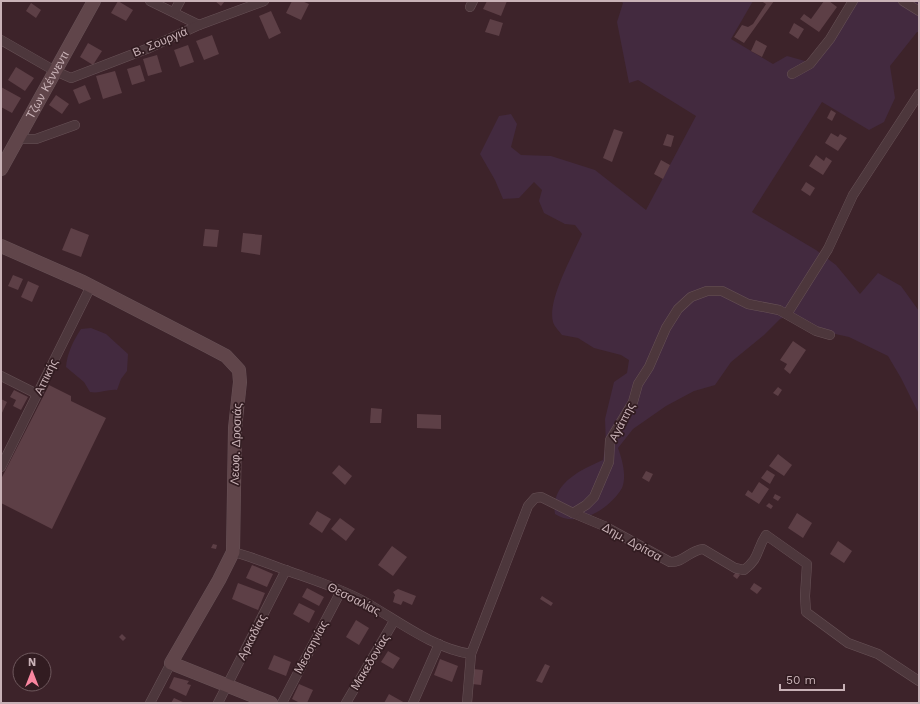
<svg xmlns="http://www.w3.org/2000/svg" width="920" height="704" viewBox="0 0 920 704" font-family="'Work Sans',sans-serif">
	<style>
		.green { fill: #432a3f }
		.building { fill: #5d3f46 }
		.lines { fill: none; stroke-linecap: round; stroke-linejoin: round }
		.street-casing { stroke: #685257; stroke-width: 10 }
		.secondary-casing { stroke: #685257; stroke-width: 14 }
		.street { stroke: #4d373c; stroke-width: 9 }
		.secondary { stroke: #60454a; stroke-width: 13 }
		.labels { text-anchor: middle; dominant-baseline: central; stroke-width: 3.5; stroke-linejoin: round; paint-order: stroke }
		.street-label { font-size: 12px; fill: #c9b2b7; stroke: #321c21 }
	</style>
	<rect width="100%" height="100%" fill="#3d232a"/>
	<g class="green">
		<path d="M621 1H753L731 39 773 64 787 56 816 64 857 1H919V32H917L890 66 895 98 884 122 869 130 822 102 752 212 816 250 836 265 860 294 878 273 901 286 919 311V414L901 378 888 356 849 337 817 330 793 314 780 319 764 335 731 362 715 385 694 391 666 406 633 429 618 448C622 459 627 476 622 488 610 509 577 529 555 514 550 484 580 470 603 460L606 444 605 419 614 382 627 373 629 360 621 355 594 348 578 338 562 335C559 331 554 326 553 322 547 300 573 255 582 234L575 225 565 224 544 213 539 201 542 190 534 182 519 198 503 199 495 180 480 154 499 116 511 114 517 124 511 147 521 155 551 156 595 170 646 210 696 116 638 80 629 83 617 22 623 3Z"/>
		<path d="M91 328 106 334 128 354 127 371 121 379 117 390C107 389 100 394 90 392L84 382 66 367C67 354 73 341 81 329Z"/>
	</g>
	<g class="building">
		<path d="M118 1 133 10 126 21 111 13Z"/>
		<path d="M215 1H225L221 6Z"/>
		<path d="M292 1H302L309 4 301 20 286 13Z"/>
		<path d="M487 1H507L501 16 483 9Z"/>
		<path d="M761 1H774L744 43 734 37 742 25 748 27 753 24 766 4Z"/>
		<path d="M824 1H829L837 7 819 32 800 19 804 14 811 19Z"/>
		<path d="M31 3 41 10 36 18 26 11Z"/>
		<path d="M271 11 281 33 269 39 259 16Z"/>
		<path d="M490 19 503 23 499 36 485 32Z"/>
		<path d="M794 23 804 29 798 39 789 33Z"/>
		<path d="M212 35 219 54 204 60 196 41Z"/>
		<path d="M756 40 767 46 762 57 751 51Z"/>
		<path d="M88 43 102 51 93 65 80 57Z"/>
		<path d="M188 45 194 62 180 67 174 50Z"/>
		<path d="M157 55 162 72 148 76 143 59Z"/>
		<path d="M140 65 145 81 132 85 127 69Z"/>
		<path d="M16 67 34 78 25 91 8 80Z"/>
		<path d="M115 71 122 93 103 99 96 76Z"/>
		<path d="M85 85 91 99 79 104 73 90Z"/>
		<path d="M1 87 21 98 12 113 1 107Z"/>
		<path d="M56 95 69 104 62 114 49 105Z"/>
		<path d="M831 110 836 113 832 121 827 118Z"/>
		<path d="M614 129 623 132 612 162 603 158Z"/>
		<path d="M831 133 838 137 840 134 847 138 838 151 825 143Z"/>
		<path d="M667 134 674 136 671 147 663 145Z"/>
		<path d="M816 155 824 161 826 157 832 161 823 175 809 166Z"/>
		<path d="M661 160 670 165 663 179 654 174Z"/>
		<path d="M806 182 815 188 810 196 801 190Z"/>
		<path d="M71 228 89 235 81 257 62 250Z"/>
		<path d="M205 229 219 230 217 247 203 246Z"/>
		<path d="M243 233 262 235 260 255 241 252Z"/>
		<path d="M13 275 23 279 18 290 8 286Z"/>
		<path d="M28 281 39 286 32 302 21 297Z"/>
		<path d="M793 341 806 350 790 374 784 369 787 364 780 360Z"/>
		<path d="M49 385 71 396V401L106 418 52 529 1 503V479Z"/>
		<path d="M778 387 782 390 778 396 773 393Z"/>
		<path d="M14 390 28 397 21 410 13 406 16 400 10 397Z"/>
		<path d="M1 399 7 402 1 415Z"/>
		<path d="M371 408 382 409 381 423H370Z"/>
		<path d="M417 414 441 415V429L417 428Z"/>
		<path d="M778 454 792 465 784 476 769 466Z"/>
		<path d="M339 465 352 476 345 485 332 473Z"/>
		<path d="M767 470 775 475 770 484 761 478Z"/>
		<path d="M646 471 653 474 649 482 642 478Z"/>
		<path d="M759 482 769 489 759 504 745 495 748 490 752 493Z"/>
		<path d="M775 494 781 497 778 501 773 498Z"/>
		<path d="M769 503 773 506 771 509 766 506Z"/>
		<path d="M317 511 331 519 322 533 309 524Z"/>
		<path d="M797 513 812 523 803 538 788 528Z"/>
		<path d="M340 518 355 529 346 541 331 529Z"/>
		<path d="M838 541 852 551 844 563 830 554Z"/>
		<path d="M213 544 217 545 216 549 211 548Z"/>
		<path d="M392 546 407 557 393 576 378 565Z"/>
		<path d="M252 565 273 574 267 587 246 578Z"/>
		<path d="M736 572 740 575 737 579 733 576Z"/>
		<path d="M238 583 265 593 258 610 232 599Z"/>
		<path d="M754 583 762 588 757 594 750 589Z"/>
		<path d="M307 588 324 597 319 606 302 597Z"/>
		<path d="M398 589 416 596 412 605 403 601 401 605 393 602 395 595 393 592Z"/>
		<path d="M542 596 553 603 551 606 540 599Z"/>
		<path d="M299 603 315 611 309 623 293 614Z"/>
		<path d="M356 620 369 628 359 645 346 637Z"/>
		<path d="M122 634 126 638 123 641 119 637Z"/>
		<path d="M388 651 400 658 393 669 381 662Z"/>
		<path d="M274 655 291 662 286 676 268 669Z"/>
		<path d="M440 659 458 666 452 682 434 675Z"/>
		<path d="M545 664 550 666 542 683 536 681Z"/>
		<path d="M473 669 483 670 481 685 472 684Z"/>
		<path d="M174 677 189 681 187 684 191 685 186 696 169 688Z"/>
		<path d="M299 684 313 690 307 703H300L292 699Z"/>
		<path d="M389 694 405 703H384Z"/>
		<path d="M174 698 185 703H171Z"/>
	</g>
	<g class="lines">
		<defs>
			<g id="street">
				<path d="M150 1 199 25"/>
				<path d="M903 1 919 11"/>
				<path d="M470 7 473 1"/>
				<path d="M174 12 180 1"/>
				<path d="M1 40 55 71 71 78 149 48 199 25 264 1"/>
				<path d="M792 74 810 64 830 39 853 1"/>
				<path d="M18 139H36L75 125"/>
				<path d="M787 314 828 249 853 195 919 94"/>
				<path d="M1 376 37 394"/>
				<path d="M1 467 91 286"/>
				<path d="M573 513 604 526 670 562C683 563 690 550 703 549L735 568 744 570C760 558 756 550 766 535L807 564 805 596 806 612 848 643 878 654 919 681"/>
				<path d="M233 552C253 557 271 565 291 572 316 581 342 589 365 602 397 620 434 649 471 654"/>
				<path d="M150 703 171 663"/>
				<path d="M218 703 286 570"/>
				<path d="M282 703 341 591"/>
				<path d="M346 703 394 621"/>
				<path d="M413 703 439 644"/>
				<path d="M467 703 471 654 528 506 535 498 541 497 573 513 586 505 594 497 609 462 610 440 633 402 638 384 649 367 666 328 678 309 691 297 707 291H722L748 304 779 310 816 331 830 335"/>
			</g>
			<g id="secondary">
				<path id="s1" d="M1 169 94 1"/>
				<path d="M1 246 83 282 207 346 226 356 239 370 240 382 235 428 233 552 219 580 171 663 271 703"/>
			</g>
		</defs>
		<use href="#street" class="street-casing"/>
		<use href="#secondary" class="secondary-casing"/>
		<use href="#street" class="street"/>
		<use href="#secondary" class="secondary"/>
	</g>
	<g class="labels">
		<g class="street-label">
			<text transform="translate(160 42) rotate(-23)">Β. Σουργιά</text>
			<text stroke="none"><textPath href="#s1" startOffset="96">Τζων Κέννεντι</textPath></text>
			<text transform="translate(46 377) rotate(-64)">Αττικής</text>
			<text transform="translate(622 422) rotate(-63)">Αγάπης</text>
			<text transform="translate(236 444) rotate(-88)">Λεωφ. Δροσιάς</text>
			<text transform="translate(632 542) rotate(29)">Δημ. Δρίτσα</text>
			<text transform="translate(354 599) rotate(27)">Θεσσαλίας</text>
			<text transform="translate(252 637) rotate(-63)">Αρκαδίας</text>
			<text transform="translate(311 647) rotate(-62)">Μεσσηνίας</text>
			<text transform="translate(370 662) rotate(-59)">Μακεδονίας</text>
		</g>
	</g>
	<rect width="920" height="704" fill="none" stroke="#c9b2b7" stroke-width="4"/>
	<g transform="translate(32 672)"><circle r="19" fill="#321c21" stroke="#6e585d"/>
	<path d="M0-3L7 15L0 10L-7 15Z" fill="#fa86a0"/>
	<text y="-6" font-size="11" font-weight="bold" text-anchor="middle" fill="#c9b2b7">N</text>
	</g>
	<path d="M780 684v6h64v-6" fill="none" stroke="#c9b2b7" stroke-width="2"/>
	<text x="786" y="684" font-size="12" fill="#c9b2b7" stroke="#321c21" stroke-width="3" paint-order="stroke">50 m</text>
</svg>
